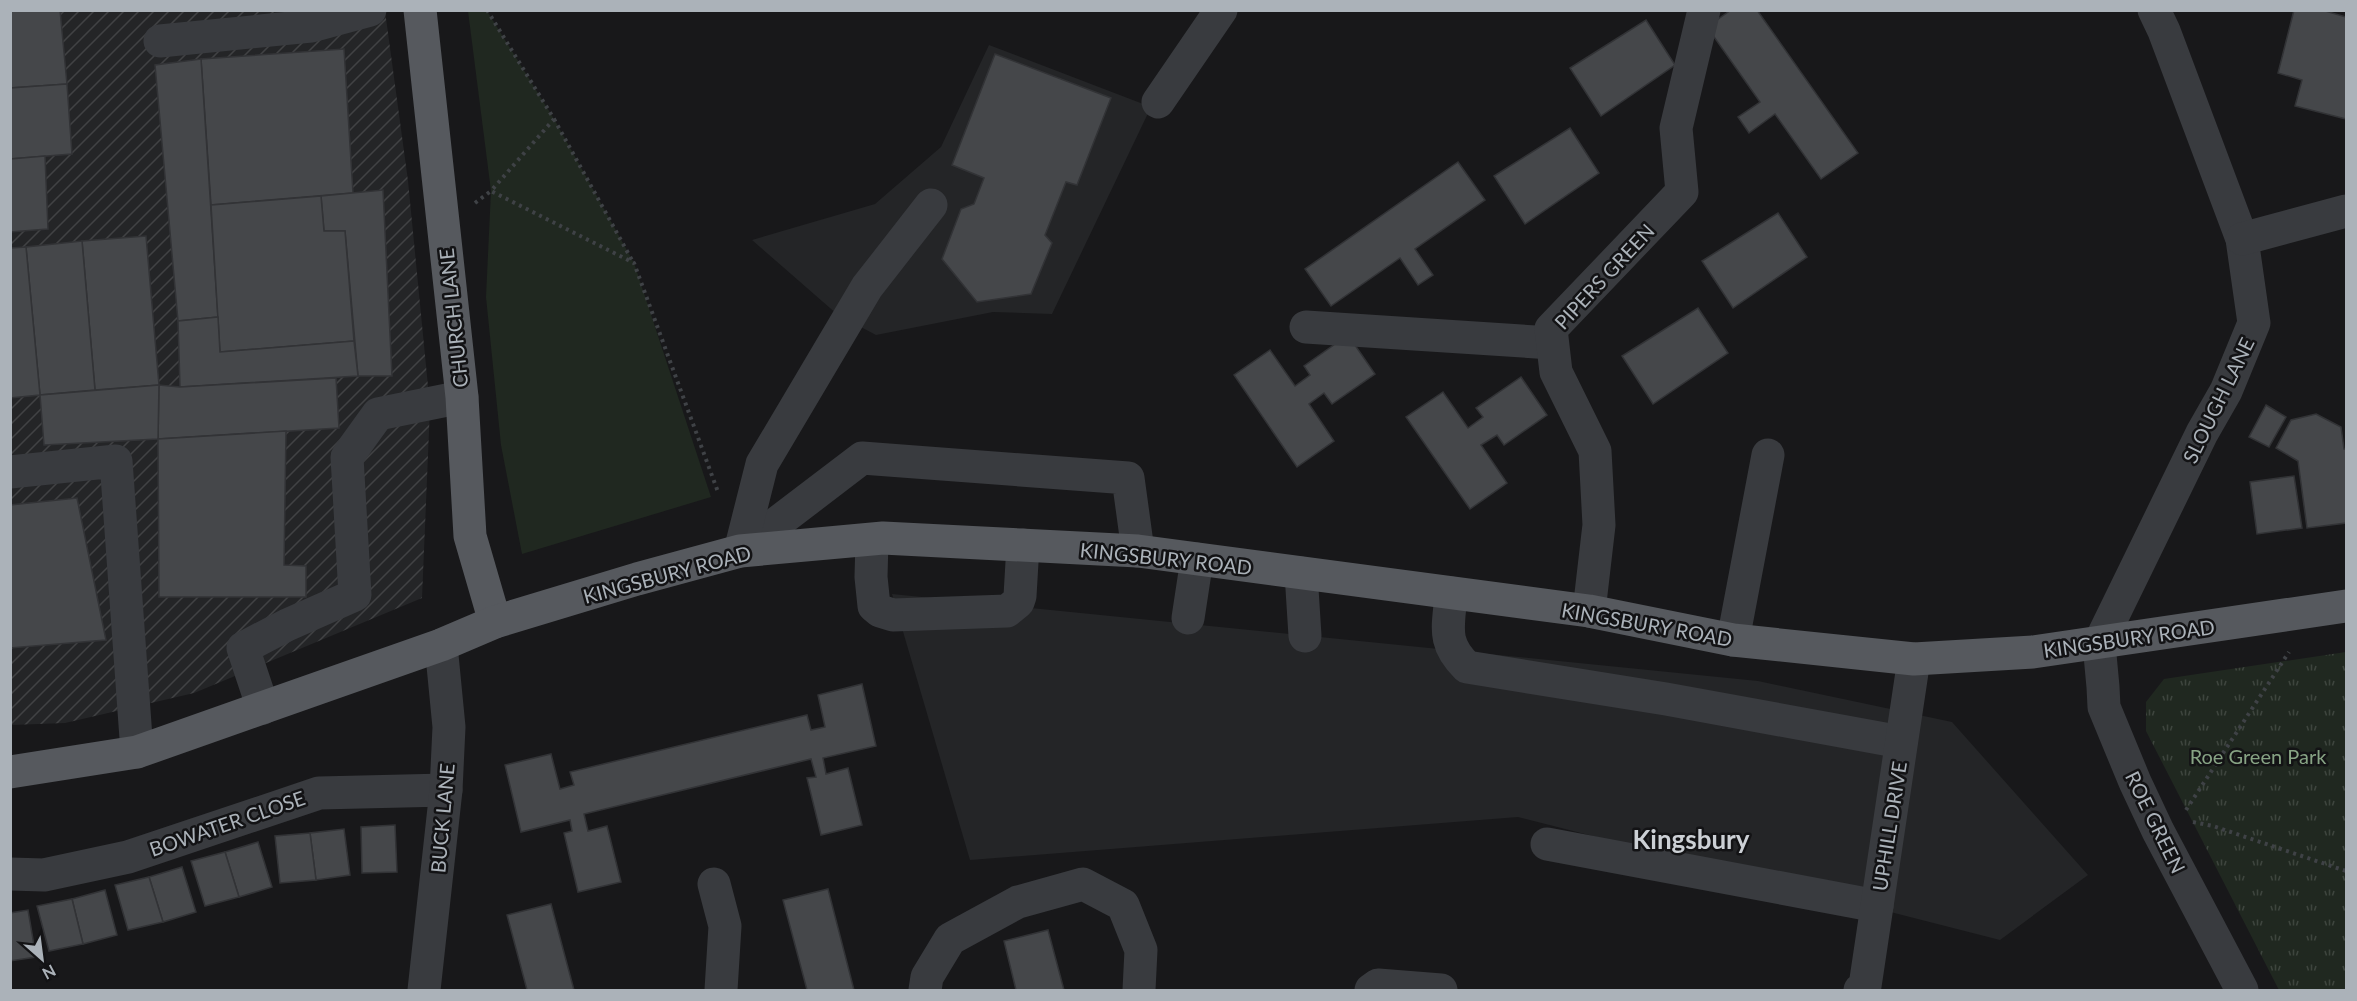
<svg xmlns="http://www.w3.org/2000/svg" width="2357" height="1001" viewBox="0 0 2357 1001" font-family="Lato,sans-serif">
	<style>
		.built { fill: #242527 }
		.industrial { fill: url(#industrial-furrows) }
		.green { fill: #202820 }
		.park { fill: url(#park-tufts) }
		.building { fill: #45474a; stroke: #323336; stroke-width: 1.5 }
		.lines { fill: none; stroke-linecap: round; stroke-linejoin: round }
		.path { stroke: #3f4246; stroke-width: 4; stroke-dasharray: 3 4.5; stroke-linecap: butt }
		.minor { stroke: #393b3f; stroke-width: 33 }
		.major { stroke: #56595e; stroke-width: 33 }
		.labels { text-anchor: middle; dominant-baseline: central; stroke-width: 5; stroke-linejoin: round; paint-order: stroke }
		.street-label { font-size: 20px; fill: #abb2b9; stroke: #131315 }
		.park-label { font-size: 20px; fill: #87a384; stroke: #131315 }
		.district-label { font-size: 26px; font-weight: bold; fill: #ccd0d5; stroke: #131315 }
	</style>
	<defs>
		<pattern id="industrial-furrows" width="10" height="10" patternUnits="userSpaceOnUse" patternTransform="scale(1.5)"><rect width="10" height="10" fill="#242527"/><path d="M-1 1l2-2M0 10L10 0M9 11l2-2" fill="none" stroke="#414244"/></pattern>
		<pattern id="park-tufts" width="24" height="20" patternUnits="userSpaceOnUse" patternTransform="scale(1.5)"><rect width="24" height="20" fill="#202820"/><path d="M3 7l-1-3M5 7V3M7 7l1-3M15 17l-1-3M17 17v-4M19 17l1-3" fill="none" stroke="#3e453e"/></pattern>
	</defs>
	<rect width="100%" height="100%" fill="#18181a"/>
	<g class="built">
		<path d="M989 45 1151 107 1052 314 993 312 876 335 838 315 752 240 875 204 941 147Z"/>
		<path d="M892 594 1758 681 1952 722 2088 875 2000 940 1518 817 970 860Z"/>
	</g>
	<path class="industrial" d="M10 11H385L408 181 430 407 422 598 194 693 65 723 11 725Z"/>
	<path class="green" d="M468 11H487L554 119 634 263 711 497 522 554 501 445 486 297 491 191Z"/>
	<path class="park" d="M2346 652V990H2279L2146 731V702L2164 679Z"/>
	<g class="building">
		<path d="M10 10H60L67 84 10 88Z"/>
		<path d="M1731 10H1757L1858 153 1821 179 1775 114 1749 133 1738 117 1760 102 1707 27Z"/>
		<path d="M2294 10H2322L2346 17V119L2295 106 2302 80 2278 73Z"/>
		<path d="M1646 20 1675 65 1601 116 1570 68Z"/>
		<path d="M344 49 353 193 211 205 201 59Z"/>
		<path d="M995 54 1111 98 1077 185 1066 182 1045 235 1052 243 1031 294 977 302 942 259 961 209 974 204 984 178 952 165Z"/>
		<path d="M201 59 218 317 178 321 155 65Z"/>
		<path d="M67 84 72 154 10 159V88Z"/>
		<path d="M1570 128 1599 173 1525 224 1494 176Z"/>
		<path d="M45 156 48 229 10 232V159Z"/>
		<path d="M1458 162 1485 200 1415 249 1433 275 1418 285 1400 258 1331 306 1305 269Z"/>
		<path d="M383 190 392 376H358L345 231H324L321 196Z"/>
		<path d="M321 196 324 231H345L354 341 220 352 211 205Z"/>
		<path d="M1778 213 1807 257 1733 308 1702 261Z"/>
		<path d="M146 236 159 385 95 390 82 241Z"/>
		<path d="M82 241 95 390 40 395 26 247Z"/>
		<path d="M26 247 40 395 10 398V248Z"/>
		<path d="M1698 308 1728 353 1653 404 1622 356Z"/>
		<path d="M218 317 220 352 354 341 358 376 180 387 178 321Z"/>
		<path d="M1348 335 1375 374 1332 404 1324 393 1309 404 1334 441 1297 467 1234 375 1270 350 1295 386 1310 375 1304 366Z"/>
		<path d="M1521 377 1547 415 1504 445 1497 435 1481 445 1507 483 1470 509 1406 417 1443 392 1468 428 1483 417 1476 408Z"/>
		<path d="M336 378 339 428 158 439 159 385 180 387Z"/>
		<path d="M159 385 158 439 44 445 40 395Z"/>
		<path d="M2266 405 2286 417 2269 447 2249 437Z"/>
		<path d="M2316 414 2341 427 2344 449H2346V523L2307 528 2298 461 2276 448 2291 420Z"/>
		<path d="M286 431 284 565 306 566V597H159L158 439Z"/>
		<path d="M2294 476 2302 528 2257 534 2250 482Z"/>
		<path d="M77 498 106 640 10 648V505Z"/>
		<path d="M862 684 876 746 823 758 826 774 848 768 862 825 821 835 807 778 816 777 811 759 584 814 588 831 607 826 621 882 578 892 564 833 572 831 570 820 521 832 505 765 551 754 560 789 574 785 570 772 807 715 811 730 825 727 818 695Z"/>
		<path d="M395 825 397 872 362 873 361 827Z"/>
		<path d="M344 829 350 875 316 880 310 833Z"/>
		<path d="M310 833 316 880 280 883 275 836Z"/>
		<path d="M258 842 272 887 239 897 225 852Z"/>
		<path d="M225 852 239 897 205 906 191 861Z"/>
		<path d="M182 867 196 912 163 922 149 877Z"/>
		<path d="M149 877 163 922 128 930 115 885Z"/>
		<path d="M828 889 854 990H807L783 900Z"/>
		<path d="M105 890 117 935 83 944 72 899Z"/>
		<path d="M72 899 83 944 49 951 37 906Z"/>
		<path d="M551 904 574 990H527L507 915Z"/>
		<path d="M28 910 36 957 10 961V913Z"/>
		<path d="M1048 930 1064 990H1016L1004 941Z"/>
	</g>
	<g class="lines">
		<g class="path">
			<path d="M487 10 554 119 491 191 634 263 718 492"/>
			<path d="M554 119 633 262"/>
			<path d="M475 203 491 191"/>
			<path d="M2186 810 2289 652"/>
			<path d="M2193 822 2213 826 2346 871"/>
		</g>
		<g class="minor">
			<path d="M2154 10 2164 31 2242 239 2254 323 2226 391 2202 433 2099 644 2103 687 2104 707 2135 782 2158 831 2242 990"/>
			<path d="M160 41 311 26 370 10"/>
			<path d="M1158 102 1221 10"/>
			<path d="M2242 239 2346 211"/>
			<path d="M1306 327 1552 343"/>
			<path d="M10 472 116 461 137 752"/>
			<path d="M872 540 871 577 874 606 880 611 893 615 1007 611 1018 602 1020 596 1023 545"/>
			<path d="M740 551 862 458 1128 478 1138 551"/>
			<path d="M740 551 762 464 867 287 931 205"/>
			<path d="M1301 573 1305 636"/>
			<path d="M1451 593C1449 626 1441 642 1467 667L1666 699 1901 742"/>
			<path d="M1589 611 1599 525 1595 451 1556 372 1551 329 1682 192 1676 128 1704 10"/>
			<path d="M1188 618 1197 559"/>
			<path d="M1733 640 1768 455"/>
			<path d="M263 708 243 648 287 625 355 595 347 457 378 414 462 397"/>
			<path d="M1547 844 1877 906"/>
			<path d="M10 874 44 875 128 857 319 793 446 790"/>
			<path d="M714 884 725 926 721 990"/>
			<path d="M424 990 446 790 449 727 441 645"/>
			<path d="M925 990 927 977 950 939 1018 902 1083 884 1123 905 1141 950 1139 990"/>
			<path d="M1371 990 1378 985 1441 990"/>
			<path d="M1860 990 1865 986 1914 659"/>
		</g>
		<g class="major">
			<path d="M420 10 462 397 470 536 495 622"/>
			<path d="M10 772 137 752 441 645 495 622 637 579 740 551 883 538 1138 551 1589 611 1733 640 1914 659 2033 652 2346 606"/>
		</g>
	</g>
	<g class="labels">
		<g class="street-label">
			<text transform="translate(1604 276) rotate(-47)">PIPERS GREEN</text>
			<text transform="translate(453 318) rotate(-96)">CHURCH LANE</text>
			<text transform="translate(2218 400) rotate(-64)">SLOUGH LANE</text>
			<text transform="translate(1166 558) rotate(6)">KINGSBURY ROAD</text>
			<text transform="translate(667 574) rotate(-15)">KINGSBURY ROAD</text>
			<text transform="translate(1647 624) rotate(10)">KINGSBURY ROAD</text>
			<text transform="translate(2129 638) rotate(-8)">KINGSBURY ROAD</text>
			<text transform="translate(442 818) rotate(-85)">BUCK LANE</text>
			<text transform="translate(2156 822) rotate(64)">ROE GREEN</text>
			<text transform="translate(227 823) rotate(-19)">BOWATER CLOSE</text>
			<text transform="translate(1889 826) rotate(-81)">UPHILL DRIVE</text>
		</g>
		<g class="park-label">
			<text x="2258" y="756">Roe Green Park</text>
		</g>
		<g class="district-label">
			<text x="1691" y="839">Kingsbury</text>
		</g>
	</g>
	<rect width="2357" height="1001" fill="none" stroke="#abb2b9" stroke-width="24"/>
	<g transform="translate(42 959) rotate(152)" stroke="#131315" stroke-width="4.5" paint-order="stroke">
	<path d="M0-4.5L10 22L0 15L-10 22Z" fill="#abb2b9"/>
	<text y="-9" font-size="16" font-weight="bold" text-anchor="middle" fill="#abb2b9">N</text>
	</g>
</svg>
